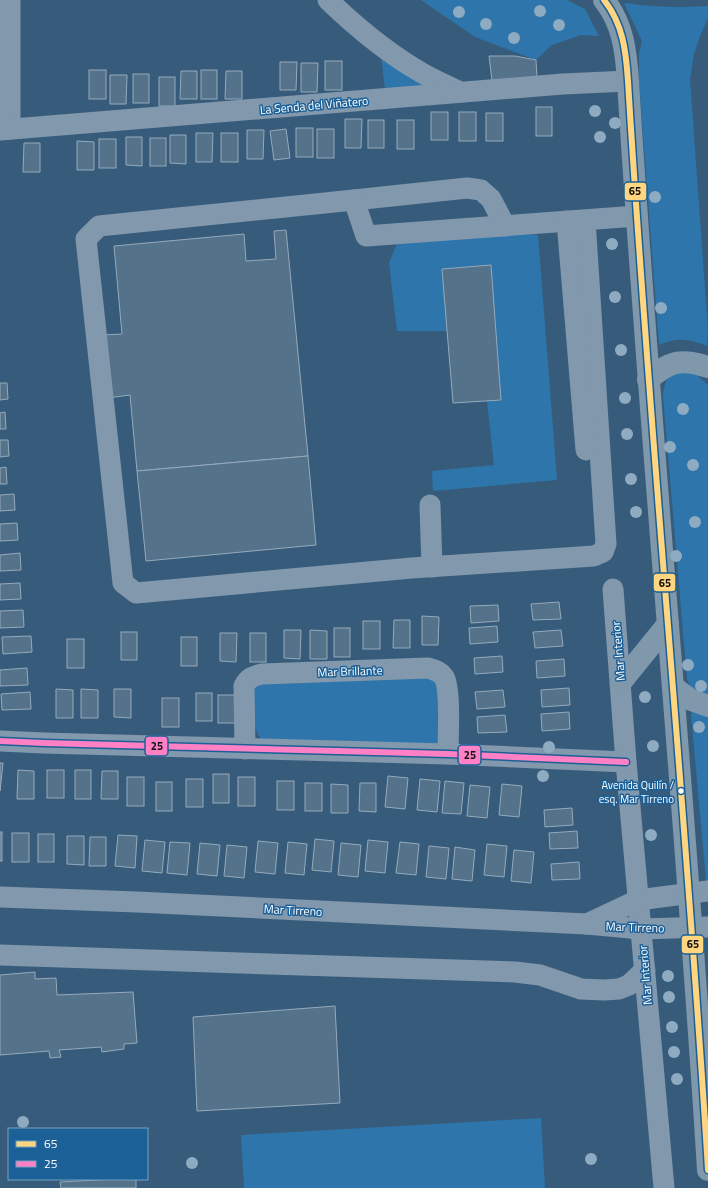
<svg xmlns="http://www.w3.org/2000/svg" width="708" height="1188" viewBox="0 0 708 1188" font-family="'Titillium Web',sans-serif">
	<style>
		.green { fill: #2d75ab }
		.building { fill: #54728a; stroke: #95aabb }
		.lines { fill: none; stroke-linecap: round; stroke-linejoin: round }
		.minor { stroke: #8298ad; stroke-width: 21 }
		.major { stroke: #7f98ab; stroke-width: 22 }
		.bus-1-casing { stroke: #1b6097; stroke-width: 9 }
		.bus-2-casing { stroke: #1b6097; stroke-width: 9 }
		.bus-1 { stroke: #ffd580; stroke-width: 6 }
		.bus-2 { stroke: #ff80c5; stroke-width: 6 }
		.tree { fill: #8eabc1 }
		.bus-dot { fill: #fff; stroke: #1b6097; stroke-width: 1.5 }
		.labels { text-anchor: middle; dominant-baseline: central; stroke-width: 3; stroke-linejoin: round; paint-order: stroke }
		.bus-label { font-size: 11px; fill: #fff; stroke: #1b6097; text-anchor: end }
		.street-label { font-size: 12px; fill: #fff; stroke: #1b6097 }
		.line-badge { stroke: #1b6097; stroke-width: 1.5 }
		.pale-badge-label { font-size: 11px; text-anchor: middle; font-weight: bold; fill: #111 }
	</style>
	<rect width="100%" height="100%" fill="#375c7b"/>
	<g class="green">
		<path d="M421 0H567L585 9 599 36 581 35 552 45 536 60 475 37Z"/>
		<path d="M624 3C652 7 679 8 708 6V18L700 36 694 54 690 79 708 330 707 346C692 339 677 337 661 344H659L639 81V53L642 41Z"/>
		<path d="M381 56 445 94 386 97Z"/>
		<path d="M520 234 538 235 557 480 433 491 432 471 494 465 487 401 490 265 442 269 447 331H397L389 263 399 239Z"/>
		<path d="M678 371 697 375 708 385V699L690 686 687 679 663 396C664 384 666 376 678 371Z"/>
		<path d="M423 675 435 680 441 691 438 745 261 739C250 724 254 704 254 686L257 683Z"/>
		<path d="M693 711 708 714V903L691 714Z"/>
		<path d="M541 1118 545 1188H244L241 1135Z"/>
	</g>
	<g class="building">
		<path d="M489 56H515L536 60 537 78 492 81Z"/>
		<rect x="325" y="61" width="17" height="29"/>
		<path d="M280 62H297L296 90H280Z"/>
		<path d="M301 63H318L317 92H301Z"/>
		<rect x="89" y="70" width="17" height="29"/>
		<rect x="201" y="70" width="16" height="29"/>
		<path d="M181 71H197V99H180Z"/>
		<path d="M226 71H242V99H225Z"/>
		<rect x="133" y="74" width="16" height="29"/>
		<path d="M110 75H127L126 104H110Z"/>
		<rect x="159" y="77" width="16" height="29"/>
		<rect x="536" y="107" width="16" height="29"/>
		<rect x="431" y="112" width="17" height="28"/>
		<rect x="459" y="112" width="17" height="29"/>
		<rect x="486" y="113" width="17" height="28"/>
		<path d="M345 119H362L361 148H345Z"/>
		<rect x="368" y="120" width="16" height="28"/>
		<rect x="397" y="120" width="17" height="29"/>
		<rect x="296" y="128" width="17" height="29"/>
		<path d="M286 129 290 158 274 160 270 131Z"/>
		<rect x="317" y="129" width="17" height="29"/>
		<path d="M247 130H264L263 159H247Z"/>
		<path d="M196 133H213L212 162H196Z"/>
		<rect x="221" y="133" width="17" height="29"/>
		<path d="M170 135H186V164L170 163Z"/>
		<path d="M126 137H142V166L126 165Z"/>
		<rect x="150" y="138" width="16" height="28"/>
		<rect x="99" y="139" width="17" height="29"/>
		<path d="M77 141 94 142V170H77Z"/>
		<path d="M24 143H40V172H23Z"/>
		<path d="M286 230 308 456 137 471 130 395 108 398 102 335 122 334 114 246 244 234 246 261 276 259 274 231Z"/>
		<path d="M491 265 501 400 453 403 442 269Z"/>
		<path d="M0 383H7L8 399 0 400Z"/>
		<path d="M5 412 6 429H0V413Z"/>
		<path d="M0 440H8L9 456 0 457Z"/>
		<path d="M308 456 316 545 146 561 137 471Z"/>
		<path d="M6 467 7 484H0V468Z"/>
		<path d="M14 494 15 510 0 511V495Z"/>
		<path d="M17 523 18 540 0 541V524Z"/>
		<path d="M20 553 21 570 0 571V555Z"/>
		<path d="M20 583 21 599 0 600V584Z"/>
		<path d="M559 602 561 619 533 620 531 604Z"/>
		<path d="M498 605 499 621 471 623 470 606Z"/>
		<path d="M23 610 24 627 0 628V611Z"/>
		<path d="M422 616 439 617 438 645H422Z"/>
		<path d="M394 620H410V648H393Z"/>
		<rect x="363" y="621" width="17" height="28"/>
		<path d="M497 626 498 642 470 644 469 628Z"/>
		<rect x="334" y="628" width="16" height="29"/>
		<path d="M284 630H301L300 659 284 658Z"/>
		<path d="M310 630 327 631V659H310Z"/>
		<path d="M561 630 563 646 535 648 533 632Z"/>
		<rect x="121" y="632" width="16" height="28"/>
		<path d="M220 633H237L236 662 220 661Z"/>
		<rect x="250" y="633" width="16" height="29"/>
		<path d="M31 636 32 652 3 654 2 637Z"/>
		<rect x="181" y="637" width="16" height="29"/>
		<rect x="67" y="639" width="17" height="29"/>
		<path d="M502 656 503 672 475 674 474 658Z"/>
		<path d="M564 659 565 676 537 678 536 661Z"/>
		<path d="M27 668 28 685 0 686V670Z"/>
		<path d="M569 688 570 705 542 707 541 690Z"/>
		<path d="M56 689 73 690V718H56Z"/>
		<path d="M81 689 98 690V718H81Z"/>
		<path d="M114 689H131V718L114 717Z"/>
		<path d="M503 690 505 707 477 709 475 692Z"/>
		<path d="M30 692 31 709 2 710 1 694Z"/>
		<rect x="196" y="693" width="16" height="28"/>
		<rect x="218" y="695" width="17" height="28"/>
		<rect x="162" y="698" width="17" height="29"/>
		<path d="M569 712 570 729 542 731 541 714Z"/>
		<path d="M505 715 507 732 478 733 477 717Z"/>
		<path d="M0 763H3L0 791Z"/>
		<path d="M18 770 34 771V799H17Z"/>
		<rect x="47" y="770" width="17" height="28"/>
		<rect x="75" y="770" width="16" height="29"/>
		<path d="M102 771H118V799H101Z"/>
		<rect x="213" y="774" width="16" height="29"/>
		<path d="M388 776 408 778 405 809 385 807Z"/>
		<rect x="127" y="777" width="17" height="29"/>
		<rect x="238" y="777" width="17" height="29"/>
		<rect x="186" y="779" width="17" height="28"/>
		<path d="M420 779 440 781 437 812 417 810Z"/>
		<rect x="277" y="781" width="17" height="29"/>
		<path d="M445 781 464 783 461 814 442 813Z"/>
		<rect x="156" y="782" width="16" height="29"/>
		<rect x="305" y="783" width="17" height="28"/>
		<path d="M360 783H376V812L359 811Z"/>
		<path d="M331 784 348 785V813H331Z"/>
		<path d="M502 784 522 786 519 817 499 815Z"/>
		<path d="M470 785 490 787 487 818 467 816Z"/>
		<path d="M572 808 573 825 545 827 544 810Z"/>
		<path d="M577 831 578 848 550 849 549 833Z"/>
		<rect x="0" y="832" width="2" height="29"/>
		<rect x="12" y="833" width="17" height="29"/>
		<rect x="38" y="834" width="16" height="28"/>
		<path d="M118 835 137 836 135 868 115 866Z"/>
		<path d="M67 836H84V865L67 864Z"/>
		<path d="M90 837H106V866H89Z"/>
		<path d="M315 839 334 841 331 872 312 870Z"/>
		<path d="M145 840 165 842 162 873 142 871Z"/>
		<path d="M368 840 388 842 385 873 365 871Z"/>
		<path d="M258 841 278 843 275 874 255 872Z"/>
		<path d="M170 842 190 843 187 875 167 873Z"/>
		<path d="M288 842 307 844 304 875 285 873Z"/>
		<path d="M400 842 419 844 416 875 396 873Z"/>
		<path d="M200 843 220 845 217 876 197 874Z"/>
		<path d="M341 843 361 845 358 877 338 875Z"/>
		<path d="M487 844 507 846 504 877 484 875Z"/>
		<path d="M227 845 247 847 244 878 224 876Z"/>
		<path d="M429 846 449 848 446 879 426 877Z"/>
		<path d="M455 847 475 850 472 881 452 879Z"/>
		<path d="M514 850 534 852 531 883 511 881Z"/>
		<path d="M579 862 580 879 552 880 551 864Z"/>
		<path d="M35 972V979L56 978 57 995 133 992 137 1043 124 1044V1049L102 1052 101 1047 59 1050 61 1057 50 1058 49 1051 0 1055V975Z"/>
		<path d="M335 1006 340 1103 197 1111 193 1017Z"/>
		<path d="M113 1179H136V1188H61L60 1182Z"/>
	</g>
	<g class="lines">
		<g class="minor">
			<path d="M10 0V129"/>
			<path d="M328 0C356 27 387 53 422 73 434 80 448 86 460 92"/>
			<path d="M0 130 563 84 628 81"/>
			<path d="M354 200 467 188 481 190 491 199 505 226"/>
			<path d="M585 220 606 544 603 552 594 556 412 568 136 593 123 583 86 239 99 226 354 200 366 236 637 216"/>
			<path d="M567 221 586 450"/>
			<path d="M430 505 432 567"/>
			<path d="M613 589 626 762 664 1188"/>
			<path d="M0 741 44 743 448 754 626 762"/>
			<path d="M245 749 244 686C248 678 253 676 262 674L428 668C434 670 440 671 444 677 451 689 448 737 448 754"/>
			<path d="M0 897 137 902 587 924 641 929 708 927"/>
			<path d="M587 924 638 900 708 891"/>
			<path d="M0 955 515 972 540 975 581 989 604 990 619 989 629 985 645 970"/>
		</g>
		<g class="major">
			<path d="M604 0C623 24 626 51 628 81 650 444 686 807 708 1170"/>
			<path d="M648 380C669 361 681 358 708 367"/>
			<path d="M621 682 668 624"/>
			<path d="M673 687 691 700 708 706"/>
		</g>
		<defs>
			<path id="bus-1" d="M604 0C623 24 626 51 628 81 650 444 686 807 708 1170"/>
			<path id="bus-2" d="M0 741 44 743 448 754 626 762"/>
		</defs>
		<use href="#bus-1" class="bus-1-casing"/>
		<use href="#bus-2" class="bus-2-casing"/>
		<use href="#bus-1" class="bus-1"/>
		<use href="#bus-2" class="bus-2"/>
	</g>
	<g class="tree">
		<circle cx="540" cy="11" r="6"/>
		<circle cx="459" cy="12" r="6"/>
		<circle cx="486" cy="24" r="6"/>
		<circle cx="559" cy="25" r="6"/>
		<circle cx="514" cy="38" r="6"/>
		<circle cx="595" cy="111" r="6"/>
		<circle cx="615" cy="123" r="6"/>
		<circle cx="600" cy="137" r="6"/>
		<circle cx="655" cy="197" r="6"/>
		<circle cx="612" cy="244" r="6"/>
		<circle cx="615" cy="297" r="6"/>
		<circle cx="661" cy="308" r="6"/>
		<circle cx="621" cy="350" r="6"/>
		<circle cx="625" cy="398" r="6"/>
		<circle cx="683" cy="409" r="6"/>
		<circle cx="627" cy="434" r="6"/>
		<circle cx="670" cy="447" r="6"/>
		<circle cx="693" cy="465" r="6"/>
		<circle cx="631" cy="479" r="6"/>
		<circle cx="636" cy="512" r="6"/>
		<circle cx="695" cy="522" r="6"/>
		<circle cx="676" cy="556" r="6"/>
		<circle cx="688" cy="665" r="6"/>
		<circle cx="701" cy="686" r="6"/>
		<circle cx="645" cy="697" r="6"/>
		<circle cx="699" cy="727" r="6"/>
		<circle cx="653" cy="746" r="6"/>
		<circle cx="549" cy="747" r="6"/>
		<circle cx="543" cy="776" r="6"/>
		<circle cx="651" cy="835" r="6"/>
		<circle cx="668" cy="976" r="6"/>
		<circle cx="669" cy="997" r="6"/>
		<circle cx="672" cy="1027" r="6"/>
		<circle cx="674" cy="1052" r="6"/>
		<circle cx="677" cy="1079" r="6"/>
		<circle cx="23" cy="1122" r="6"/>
		<circle cx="591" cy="1159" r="6"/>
		<circle cx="192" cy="1163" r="6"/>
	</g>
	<circle class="bus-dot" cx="681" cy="791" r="3.5"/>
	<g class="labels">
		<g class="bus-label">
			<text x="674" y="785">Avenida Quilín /<tspan x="674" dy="14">esq. Mar Tirreno</tspan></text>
		</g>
		<g class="street-label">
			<text transform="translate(314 105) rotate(-5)">La Senda del Viñatero</text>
			<text transform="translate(618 651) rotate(-95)">Mar Interior</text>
			<text transform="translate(350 671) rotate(-2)">Mar Brillante</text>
			<text transform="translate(293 910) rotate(3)">Mar Tirreno</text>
			<text transform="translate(635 927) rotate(2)">Mar Tirreno</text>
			<text transform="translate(645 975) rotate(-95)">Mar Interior</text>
		</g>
	</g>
	<g class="line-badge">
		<rect x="624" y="182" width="23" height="19" rx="4" fill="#ffd580"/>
		<rect x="653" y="573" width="23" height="19" rx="4" fill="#ffd580"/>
		<rect x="145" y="736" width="23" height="20" rx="4" fill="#ff80c5"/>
		<rect x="458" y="745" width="23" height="20" rx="4" fill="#ff80c5"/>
		<rect x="681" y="935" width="23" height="19" rx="4" fill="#ffd580"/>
	</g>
	<g class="pale-badge-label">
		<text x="635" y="195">65</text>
		<text x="665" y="587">65</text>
		<text x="157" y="750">25</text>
		<text x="470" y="759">25</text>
		<text x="693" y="948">65</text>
	</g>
	<rect x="8" y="1128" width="140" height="52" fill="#1b6097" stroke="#76a0c1"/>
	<rect x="16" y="1141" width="20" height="6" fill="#ffd580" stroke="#76a0c1"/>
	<text x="44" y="1148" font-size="12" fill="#ffffff">65</text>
	<rect x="16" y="1161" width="20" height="6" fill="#ff80c5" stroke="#76a0c1"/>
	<text x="44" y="1168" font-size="12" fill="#ffffff">25</text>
</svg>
